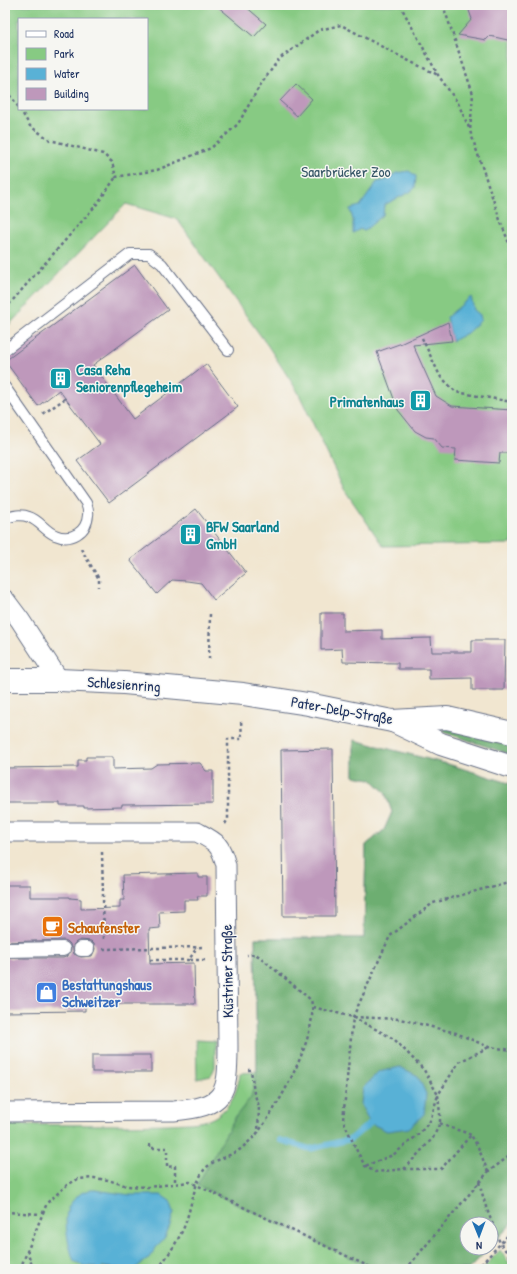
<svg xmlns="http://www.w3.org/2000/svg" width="517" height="1274" viewBox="0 0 517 1274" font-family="'Patrick Hand',sans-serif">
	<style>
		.green { fill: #87ca83; stroke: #517c70; fill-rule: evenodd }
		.forest { fill: #6dae71; stroke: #446e68 }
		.water { fill: #59b1d6; stroke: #3a709a }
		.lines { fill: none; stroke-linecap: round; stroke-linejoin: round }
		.stream { stroke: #59b1d6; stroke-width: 6 }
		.building { fill: #be98bb; fill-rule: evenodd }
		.service-casing { stroke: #666f86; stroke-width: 12 }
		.pedestrian-casing { stroke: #666f86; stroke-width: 16 }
		.minor-casing { stroke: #666f86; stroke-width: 21 }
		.tertiary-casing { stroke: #666f86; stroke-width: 24 }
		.path { stroke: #666f86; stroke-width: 2.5; stroke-dasharray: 3 3; stroke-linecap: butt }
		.service { stroke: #fff; stroke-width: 10 }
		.pedestrian { stroke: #fff; stroke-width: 14 }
		.minor { stroke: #fff; stroke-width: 19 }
		.tertiary { stroke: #fff; stroke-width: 22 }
		.labels { text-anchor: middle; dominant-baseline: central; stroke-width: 3; stroke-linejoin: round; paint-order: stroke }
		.park-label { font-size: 15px; fill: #365667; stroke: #f6f6f2 }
		.culture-label { font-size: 15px; font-weight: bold; fill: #0d838f; stroke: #f6f6f2; text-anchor: start }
		.street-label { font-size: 15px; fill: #1b2f5e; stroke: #f6f6f2 }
		.food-label { font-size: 15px; font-weight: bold; fill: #c56008; stroke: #f6f6f2; text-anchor: start }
		.shop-label { font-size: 15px; font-weight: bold; fill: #366cbe; stroke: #f6f6f2; text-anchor: start }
	</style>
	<rect width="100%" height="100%" fill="#f6f6f2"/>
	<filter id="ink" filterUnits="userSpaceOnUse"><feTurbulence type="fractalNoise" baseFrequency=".025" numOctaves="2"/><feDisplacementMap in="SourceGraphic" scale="8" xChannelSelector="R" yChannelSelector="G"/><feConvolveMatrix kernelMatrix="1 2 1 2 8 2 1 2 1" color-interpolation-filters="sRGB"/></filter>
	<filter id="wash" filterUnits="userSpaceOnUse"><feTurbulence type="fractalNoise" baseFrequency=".012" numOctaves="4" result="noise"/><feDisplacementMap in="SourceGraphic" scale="16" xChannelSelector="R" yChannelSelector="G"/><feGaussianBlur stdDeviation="0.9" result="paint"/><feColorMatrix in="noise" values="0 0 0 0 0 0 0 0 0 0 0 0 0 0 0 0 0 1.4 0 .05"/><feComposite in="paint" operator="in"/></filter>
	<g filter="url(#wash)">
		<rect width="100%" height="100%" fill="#f1e6d0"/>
		<g class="green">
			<path d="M5 5H512V544L383 546 344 489 298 392 268 346 177 219 126 204 5 329ZM19 19H147V109H19Z"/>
			<path d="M354 740 451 765 512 784V1223L491 1246V1224H467V1248H489L469 1269H5V1125C59 1124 114 1126 168 1124 180 1123 202 1124 213 1118 230 1109 238 1091 240 1073L257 1072 255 938H364L366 845 384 830 392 812 385 792 371 779 354 776Z"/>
			<path d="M196 1040 215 1041V1067L211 1076 197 1079Z"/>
			<path d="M500 1250 512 1267V1269H482Z"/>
		</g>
		<g class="forest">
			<path d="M445 727 512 743V755L443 732Z"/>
			<path d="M354 740 451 765 512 784V1223L491 1246V1224H467V1248H489L469 1269H374L197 1185 236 1116 251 1097 257 1073 255 938H364L366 845 384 830 392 812 385 792 371 779 354 776Z"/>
		</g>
		<g class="water">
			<path d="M409 171 416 176 415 188 410 192 384 205 383 215 364 231 360 229 353 233V220L350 209 360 206 377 182 387 180 396 173Z"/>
			<path d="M471 297 474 310 480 315 481 320 467 333 452 341 447 317Z"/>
			<path d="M400 1067 418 1076 426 1094 424 1114 409 1128 387 1131 370 1123 361 1105 363 1088 379 1072Z"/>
			<path d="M95 1190 130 1195H161L170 1201 174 1212 170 1225 165 1237 158 1245 148 1259 134 1269 84 1266 74 1261C69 1248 63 1222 68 1208 70 1203 80 1192 86 1191 88 1190 92 1190 95 1190Z"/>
		</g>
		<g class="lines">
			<g class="stream">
				<path d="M280 1140 310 1149 351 1139 370 1123"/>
				<path d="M98 1269 99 1267"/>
			</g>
		</g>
		<g id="blocks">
			<g class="building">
				<path d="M216 5H244L266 24 254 37Z"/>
				<path d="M467 5H512V41L490 36 486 40 458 35 472 19Z"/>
				<path d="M296 84 312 99 297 116 280 101Z"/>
				<path d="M135 265 168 310 93 365 133 419 206 364 238 407 109 503 77 461 100 444 59 390 38 406 5 361Z"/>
				<path d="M448 322 452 341 413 345 436 396 452 406 512 410 511 453H500L499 463 455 460 456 449 442 448 434 438 426 437 415 431 398 410 377 352 402 343Z"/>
				<path d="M196 509 246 573 214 600 201 583 187 581 172 580 157 594 130 560Z"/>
				<path d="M321 613H343V631L382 630V639L431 638 432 652H472V640H505L504 690H472V678L429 679V669H398V663L343 662 342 649 321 650Z"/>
				<path d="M333 749 335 916H283L281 750Z"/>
				<path d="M86 757H113V769L151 768 157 764 200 763 206 771H213V804L122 805V807L84 808V806H60V803H5V768L78 767V760H86Z"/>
				<path d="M198 873V877H207V896H197L198 900H184V911L159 912 160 928 149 929 150 964 194 963 195 1004H85V1011L5 1012V958H63L68 956 71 949 70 944 67 941 63 940 5 942V885H30V897H70V898L81 899V909L120 908V900H124L123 875ZM81 940 91 941 94 944 95 949 92 956 81 957 74 954 73 949V945L76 942Z"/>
				<rect x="92" y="1055" width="59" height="17"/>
			</g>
		</g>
	</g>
	<g filter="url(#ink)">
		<use href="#blocks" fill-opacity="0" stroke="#666f86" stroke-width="1"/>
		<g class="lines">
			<defs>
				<g id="service">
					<path d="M5 350 130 254H149L162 264 228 350"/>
					<path d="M5 387 86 503C87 506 89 511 88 515 87 532 71 542 55 535 45 531 39 520 29 517 22 514 12 515 5 519"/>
				</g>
				<g id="pedestrian">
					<path d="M81 949H87"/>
					<path d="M5 950 63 949"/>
				</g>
				<g id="minor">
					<path d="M5 600 20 620 59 680"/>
					<path d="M5 832H197C216 842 220 843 226 865L228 1046C228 1096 225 1106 174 1111L5 1112"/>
				</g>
				<g id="tertiary">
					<path d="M5 680H59L124 683 243 694 308 704 392 721 447 718 512 733"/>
					<path d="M395 722 441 744 512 767"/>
				</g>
			</defs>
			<use href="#service" class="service-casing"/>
			<use href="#pedestrian" class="pedestrian-casing"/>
			<use href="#minor" class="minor-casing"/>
			<use href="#tertiary" class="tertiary-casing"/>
			<g class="path">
				<path d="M400 5 438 75 458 103 470 130"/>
				<path d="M443 5 473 94 470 131 500 220 512 251"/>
				<path d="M5 91 13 99 19 108"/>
				<path d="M20 109 30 126 50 140 103 154 112 162 116 177 157 170 211 148 238 124 259 87 279 59 319 30 341 25 407 60 438 75"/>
				<path d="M5 309 97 204 116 177"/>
				<path d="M422 338 440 376 456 392 512 402"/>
				<path d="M43 414 66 398"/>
				<path d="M81 549 99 579V587"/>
				<path d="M209 659 210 613"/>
				<path d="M225 824 228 819V739H242L241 720"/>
				<path d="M102 852 104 941"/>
				<path d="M103 949 206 947"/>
				<path d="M150 960H189L197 947"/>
				<path d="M190 960H207"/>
				<path d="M313 1007 353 1017 400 1019 456 1033 489 1047 512 1050"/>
				<path d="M353 1017 394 1039 424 1070 438 1095 430 1121 419 1134 393 1155 365 1166"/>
				<path d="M248 1070H251L254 1093 259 1106 258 1133"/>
				<path d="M440 1123C450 1129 461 1130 471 1135"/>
				<path d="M150 1144V1148H167V1167L175 1166V1184"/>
				<path d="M404 1169 433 1138 440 1123V1114L438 1095 459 1062 489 1047"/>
				<path d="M488 1172 478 1147 471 1135 441 1169H404L375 1172 365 1166 357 1151 343 1120 353 1017 390 936 433 903 512 881"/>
				<path d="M479 1182 486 1207 500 1243 512 1259"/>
				<path d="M5 1212 41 1214"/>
				<path d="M27 1250 33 1269"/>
				<path d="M20 1269 47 1203 67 1185 78 1179 94 1178 108 1180 127 1186 148 1187 190 1182 374 1269"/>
				<path d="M158 1269C168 1255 177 1243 184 1227 191 1210 193 1186 204 1170 214 1158 232 1157 243 1147 248 1142 254 1138 258 1132 279 1106 320 1032 311 1000L260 957 255 954 247 955"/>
				<path d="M406 1269 488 1172 512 1154"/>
				<path d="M477 1269 512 1231"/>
			</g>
			<use href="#service" class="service"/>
			<use href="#pedestrian" class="pedestrian"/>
			<use href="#minor" class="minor"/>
			<use href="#tertiary" class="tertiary"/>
		</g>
	</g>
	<defs>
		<symbol id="building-square" viewBox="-11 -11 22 22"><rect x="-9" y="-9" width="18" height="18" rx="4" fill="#0f9aa8" stroke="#f6f6f2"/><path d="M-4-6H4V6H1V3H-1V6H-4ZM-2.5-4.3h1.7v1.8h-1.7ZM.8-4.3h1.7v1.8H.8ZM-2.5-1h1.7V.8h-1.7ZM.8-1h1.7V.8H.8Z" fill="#fff"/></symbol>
		<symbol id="cafe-square" viewBox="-11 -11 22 22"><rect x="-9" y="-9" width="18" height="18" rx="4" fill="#e8710a" stroke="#f6f6f2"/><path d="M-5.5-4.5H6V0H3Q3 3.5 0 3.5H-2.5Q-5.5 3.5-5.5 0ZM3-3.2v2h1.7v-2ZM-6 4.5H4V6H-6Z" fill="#fff"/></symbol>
		<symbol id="shop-square" viewBox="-11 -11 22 22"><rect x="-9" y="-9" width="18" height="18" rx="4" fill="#3f7fe0" stroke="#f6f6f2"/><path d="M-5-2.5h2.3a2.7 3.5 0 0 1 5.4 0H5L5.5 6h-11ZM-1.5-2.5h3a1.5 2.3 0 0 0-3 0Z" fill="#fff"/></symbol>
	</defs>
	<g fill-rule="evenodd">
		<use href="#building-square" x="48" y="366" width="25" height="25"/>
		<use href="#building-square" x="408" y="388" width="25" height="25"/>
		<use href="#building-square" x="178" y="522" width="25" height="25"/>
		<use href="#cafe-square" x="40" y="914" width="25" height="25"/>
		<use href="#shop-square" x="34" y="980" width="25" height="25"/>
	</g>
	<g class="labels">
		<g class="park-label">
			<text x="346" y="171">Saarbrücker Zoo</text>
		</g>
		<g class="culture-label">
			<text x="76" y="369">Casa Reha<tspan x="76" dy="17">Seniorenpflegeheim</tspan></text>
			<text x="404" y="401" text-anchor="end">Primatenhaus</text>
			<text x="206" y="526">BFW Saarland<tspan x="206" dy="17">GmbH</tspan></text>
		</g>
		<g class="street-label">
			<text transform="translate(124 684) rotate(4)">Schlesienring</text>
			<text transform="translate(342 710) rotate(10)">Pater-Delp-Straße</text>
			<text transform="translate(227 971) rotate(-91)">Küstriner Straße</text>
		</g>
		<g class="food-label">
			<text x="68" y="927">Schaufenster</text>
		</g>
		<g class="shop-label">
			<text x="62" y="984">Bestattungshaus<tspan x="62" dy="17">Schweitzer</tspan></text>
		</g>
	</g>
	<rect width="517" height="1274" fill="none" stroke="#f6f6f2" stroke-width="20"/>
	<rect x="18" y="18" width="130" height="92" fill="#f6f6f2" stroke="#9ea6b7"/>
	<rect x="26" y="31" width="20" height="6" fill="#ffffff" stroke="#9ea6b7"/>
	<text x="54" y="38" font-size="12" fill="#1b2f5e">Road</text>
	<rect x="26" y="48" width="20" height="12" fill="#87ca83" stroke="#9ea6b7"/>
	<text x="54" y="58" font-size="12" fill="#1b2f5e">Park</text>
	<rect x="26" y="68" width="20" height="12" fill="#59b1d6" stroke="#9ea6b7"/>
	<text x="54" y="78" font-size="12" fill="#1b2f5e">Water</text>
	<rect x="26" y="88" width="20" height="12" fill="#be98bb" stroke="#9ea6b7"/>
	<text x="54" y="98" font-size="12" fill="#1b2f5e">Building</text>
	<g transform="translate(479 1236) rotate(179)"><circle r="19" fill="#f6f6f2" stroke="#9ea6b7"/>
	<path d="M0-3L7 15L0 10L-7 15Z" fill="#1f6fb2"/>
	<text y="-6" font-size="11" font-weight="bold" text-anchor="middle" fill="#1b2f5e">N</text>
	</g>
</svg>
